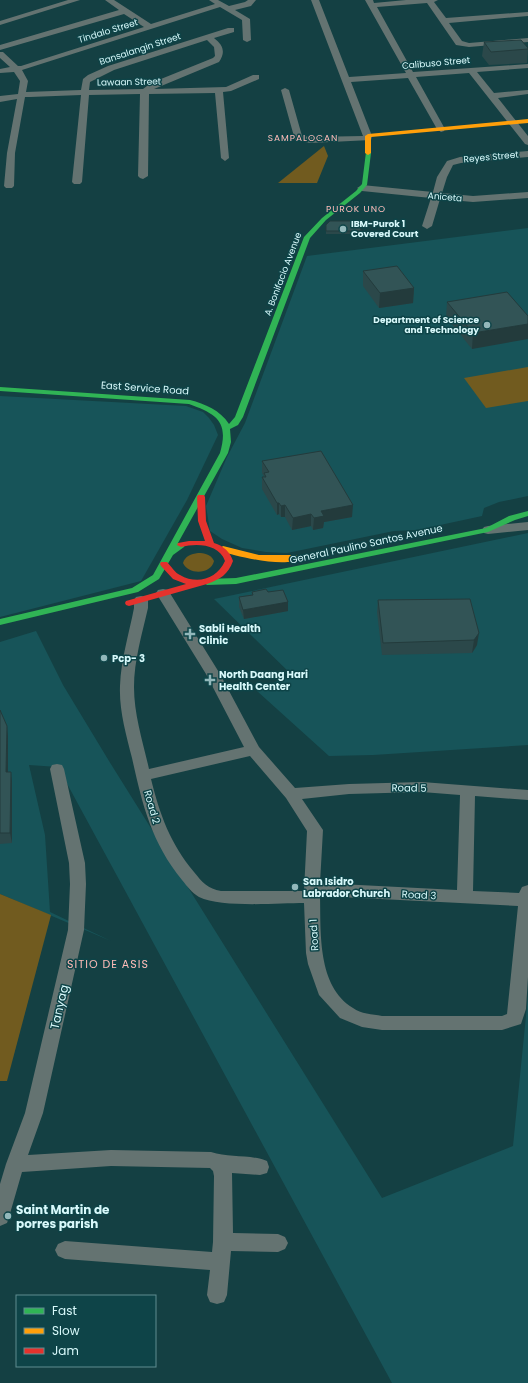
<svg xmlns="http://www.w3.org/2000/svg" width="528" height="1383" viewBox="0 0 528 1383" font-family="Poppins,sans-serif">
	<style>
		.built { fill: #175459 }
		.green { fill: #715b1f }
		.lines { fill: none; stroke-linecap: round; stroke-linejoin: round }
		.street { fill: #647371; fill-rule: evenodd }
		.fast { fill: #30b455; fill-rule: evenodd }
		.slow { fill: #ff9f0a; fill-rule: evenodd }
		.jam { fill: #e5322d; fill-rule: evenodd }
		.wall { fill: #2b484a }
		.shaded-wall { fill: #233b3c }
		.building { fill: #325456; stroke: #233b3c }
		.poi-dot { fill: #93b8bb; stroke: #0e4448; stroke-width: 1.5 }
		.labels { text-anchor: middle; dominant-baseline: central; stroke-width: 3; stroke-linejoin: round; paint-order: stroke }
		.far-street-label { font-size: 9px; fill: #d8f9fb; stroke: #0e4448 }
		.far-neighbourhood-label { font-size: 9px; letter-spacing: 1px; fill: #ffbbb7; stroke: #0e4448 }
		.far-poi-label { font-size: 9px; font-weight: bold; fill: #d8f9fb; stroke: #0e4448; text-anchor: start }
		.street-label { font-size: 10px; fill: #d8f9fb; stroke: #0e4448 }
		.poi-label { font-size: 10px; font-weight: bold; fill: #d8f9fb; stroke: #0e4448; text-anchor: start }
		.neighbourhood-label { font-size: 11px; letter-spacing: 1px; fill: #ffbbb7; stroke: #0e4448 }
		.near-street-label { font-size: 12px; fill: #d8f9fb; stroke: #0e4448 }
		.near-poi-label { font-size: 12px; font-weight: bold; fill: #d8f9fb; stroke: #0e4448; text-anchor: start }
	</style>
	<rect width="100%" height="100%" fill="#144043"/>
	<g class="built">
		<path d="M528 228V496L499 502 484 508 482 516 417 530 394 531 287 553 266 552 242 548 222 539 210 531 206 506 227 457 245 423 307 256Z"/>
		<path d="M0 396 186 406 203 412 209 418 214 425 218 435 187 500 141 581 0 617Z"/>
		<path d="M528 533V745L373 755 329 756 257 691 291 674 214 599Z"/>
		<path d="M36 631 63 685 109 761 382 1198 513 1146 528 996V1383H392L58 767 29 765 45 835 50 912 111 941 0 894V642Z"/>
	</g>
	<g class="green">
		<path d="M324 146 328 156 317 183H278Z"/>
		<path d="M528 367V401L486 408 464 378Z"/>
		<path d="M198 553C204 553 211 554 214 561 211 575 188 575 183 563 185 556 191 554 198 553Z"/>
		<path d="M0 894 51 915 7 1081H0Z"/>
	</g>
	<g class="lines">
		<g class="street">
			<path d="M68 0H80L0 25V21Z"/>
			<path d="M105 0H114L151 24 215 4 209 0H218L229 6 245 2 248 0H256L251 6 235 10 250 19 251 40 247 42 243 40 242 20 220 7 22 70 28 81 26 92 81 90 83 79 88 75 108 66 228 28H234V32L214 38C223 45 226 52 219 62L154 89 226 87 253 75H259V79L231 91 223 92 229 158 225 161 221 158 215 93 149 94 148 176 143 179 140 178 138 176 140 94 89 95 82 182 80 184H74L72 182 81 95 30 97H25L15 153 14 186 12 188H6L4 186 7 153 17 99 0 102V96L18 94 20 81 14 72 0 73V69L10 67 0 58V52H3L18 66H21L144 27 124 14 0 50V45L119 10ZM207 40 214 47 215 56 213 58 151 83 143 89 89 90 90 82 114 70Z"/>
			<path d="M311 0H319L349 77 406 73 365 0H373L374 3 406 0H438L434 2 446 18 528 12V16L449 23 462 41 469 43 528 38V42L469 47 456 45 427 3 377 7 413 72 528 64V68L477 72 494 93 528 90V94L498 98 528 136V145L525 144 469 73 416 77 445 129 444 131 441 132 437 129 408 78 351 82 372 136 371 140 310 143 295 140 281 90 285 88 289 90 302 136 310 137 363 136Z"/>
			<path d="M528 151V157L461 163 453 165 447 177 442 193 473 196 528 192V198L473 202 440 199 432 226 427 229 422 226 431 198 362 191 357 188 362 185 433 192 437 177 447 161 460 157Z"/>
			<path d="M528 522V530L488 534 484 533 482 530 484 527 488 526Z"/>
			<path d="M163 589 168 590 220 674 259 747 295 788 349 784 422 782 528 790V800L475 796 473 891 519 893 522 887 528 885V977L526 1009 521 1024 502 1030H382L362 1027 340 1018 319 995 308 964 306 953 304 903C278 903 221 908 199 897 192 893 187 886 182 880 151 842 142 803 132 758 126 734 119 710 120 686 121 659 129 634 134 608V600L136 597 141 596 146 597 148 600V608C142 634 134 661 134 687 134 715 143 742 149 769L244 747 206 674 156 593 158 590ZM250 756 286 798 307 831 304 891H221C208 889 202 882 194 872 170 843 160 815 151 779ZM422 792 460 795 457 890 320 883 323 830 302 799 349 794ZM320 896 518 906 507 1014 502 1016H382C372 1014 361 1014 353 1008 317 986 321 932 320 896Z"/>
			<path d="M57 764 62 765 64 769 85 863 86 884 84 930 43 1113 28 1155 111 1150 211 1152C229 1158 249 1154 267 1161L269 1167 267 1173 260 1175 232 1173 233 1233 278 1234 285 1237 288 1243 285 1249 278 1252 231 1251 227 1295 224 1302 217 1304 210 1302 207 1295 210 1270 65 1259 58 1256 55 1250 58 1244 65 1241 212 1252 213 1242 214 1176 213 1171 210 1168 111 1166 22 1172 9 1217 7 1223 0 1226V1184L6 1164 25 1113 68 930 70 884 69 863 50 769 52 765Z"/>
		</g>
		<g class="fast">
			<path d="M366 152 371 153 367 185 360 193 326 220 310 238 243 417 238 425 230 429 231 442 228 453 178 543H184L185 545 184 547 173 555 159 579 138 592 0 625V619L132 588 153 575 220 453C229 422 217 414 189 404L0 391V387L190 400C205 404 220 410 229 424L235 417 304 237 322 218 356 191 362 184Z"/>
			<path d="M528 511V516L515 520 488 532 236 584 207 585 203 582 207 579 236 578 486 528 509 516Z"/>
		</g>
		<g class="slow">
			<path d="M528 119V123L371 137V153L368 155 365 153V136L368 134Z"/>
			<path d="M223 546 259 555H296L300 558C288 569 235 556 220 551L219 549Z"/>
		</g>
		<path class="jam" d="M198 495H204L205 497 206 521 214 543C224 546 230 552 233 561 228 575 220 579 207 584L129 606 126 605 125 603 126 601 186 584 173 579 161 566 160 564 161 562H167C171 566 175 573 180 575 197 585 217 579 225 561 219 544 197 543 181 547L177 545 178 543 189 541H205L198 521 197 497Z"/>
	</g>
	<g class="wall">
		<path d="M484 42 528 48 527 63 489 65 482 56Z"/>
		<path d="M326 225 361 231 360 234H326Z"/>
		<path d="M363 271 414 288 413 303 379 308 363 286Z"/>
		<path d="M447 302 528 316 472 349 446 317Z"/>
		<path d="M262 461 352 517 324 522 323 528 313 530 311 526 292 530 285 517H281L279 514 277 515 262 489V477H264L262 473Z"/>
		<path d="M268 592 288 602V611L244 619 239 607V597Z"/>
		<path d="M470 599 477 645 472 653 382 655 377 612 378 600Z"/>
		<path d="M0 710 8 737V772L12 782V843L0 844Z"/>
	</g>
	<g class="shaded-wall">
		<path d="M414 288 413 303 379 308 380 293Z"/>
		<path d="M528 324V339L472 349 473 333Z"/>
		<path d="M277 503H279V514L277 515Z"/>
		<path d="M285 505V517H281V506Z"/>
		<path d="M353 505 352 517 324 522 323 528 313 530 314 518 321 511Z"/>
		<path d="M311 514V526L292 530 293 518Z"/>
		<path d="M288 602V611L244 619 243 610Z"/>
		<path d="M479 633 477 645 472 653 474 640Z"/>
		<path d="M7 726 8 737V783L6 772Z"/>
		<path d="M11 772 12 782V843L10 833Z"/>
	</g>
	<g class="building">
		<path d="M521 40 528 48V49L491 52 484 42Z"/>
		<path d="M330 221H360L361 231H326V225Z"/>
		<path d="M397 266 414 288 380 293 363 271Z"/>
		<path d="M507 292 528 316V324L473 333 447 302Z"/>
		<path d="M321 451 353 505 321 511 324 516 314 518 311 514 293 518 285 505 281 506 279 503H277L262 477H266L264 473 269 472 262 461Z"/>
		<path d="M266 589 268 592 283 590 288 602 243 610 239 597 253 595 252 592Z"/>
		<path d="M470 599 479 633 474 640 383 643 378 600Z"/>
		<path d="M0 710 7 726 6 772H11L10 833H0Z"/>
	</g>
	<g class="poi-dot">
		<circle cx="343" cy="229" r="4"/>
		<circle cx="487" cy="325" r="4"/>
		<path d="M188 628h4v4h4v4h-4v4h-4v-4h-4v-4h4z"/>
		<circle cx="104" cy="658" r="4"/>
		<path d="M208 674h4v4h4v4h-4v4h-4v-4h-4v-4h4z"/>
		<circle cx="295" cy="887" r="4"/>
		<circle cx="8" cy="1216" r="4"/>
	</g>
	<g class="labels">
		<g class="far-street-label">
			<text transform="translate(108 31) rotate(-17)">Tindalo Street</text>
			<text transform="translate(140 49) rotate(-18)">Bansalangin Street</text>
			<text transform="translate(436 63) rotate(-5)">Calibuso Street</text>
			<text transform="translate(129 82) rotate(-1)">Lawaan Street</text>
			<text transform="translate(491 157) rotate(-5)">Reyes Street</text>
			<text transform="translate(445 197) rotate(5)">Aniceta</text>
			<text transform="translate(283 274) rotate(-69)">A. Bonifacio Avenue</text>
		</g>
		<g class="far-neighbourhood-label">
			<text x="303" y="138">SAMPALOCAN</text>
			<text x="356" y="209">PUROK UNO</text>
		</g>
		<g class="far-poi-label">
			<text x="351" y="224">IBM-Purok 1<tspan x="351" dy="10">Covered Court</tspan></text>
			<text x="479" y="320" text-anchor="end">Department of Science<tspan x="479" dy="10">and Technology</tspan></text>
		</g>
		<g class="street-label">
			<text transform="translate(145 388) rotate(4)">East Service Road</text>
			<text transform="translate(366 544) rotate(-12)">General Paulino Santos Avenue</text>
			<text transform="translate(409 788) rotate(1)">Road 5</text>
			<text transform="translate(152 807) rotate(74)">Road 2</text>
			<text transform="translate(419 895) rotate(3)">Road 3</text>
			<text transform="translate(314 935) rotate(-93)">Road 1</text>
		</g>
		<g class="poi-label">
			<text x="199" y="628">Sabli Health<tspan x="199" dy="12">Clinic</tspan></text>
			<text x="112" y="658">Pcp- 3</text>
			<text x="219" y="674">North Daang Hari<tspan x="219" dy="12">Health Center</tspan></text>
			<text x="303" y="881">San Isidro<tspan x="303" dy="12">Labrador Church</tspan></text>
		</g>
		<g class="neighbourhood-label">
			<text x="108" y="964">SITIO DE ASIS</text>
		</g>
		<g class="near-street-label">
			<text transform="translate(59 1007) rotate(-77)">Tanyag</text>
		</g>
		<g class="near-poi-label">
			<text x="16" y="1209">Saint Martin de<tspan x="16" dy="14">porres parish</tspan></text>
		</g>
	</g>
	<rect x="16" y="1295" width="140" height="72" fill="#0e4448" stroke="#5f8c90"/>
	<rect x="24" y="1308" width="20" height="6" fill="#30b455" stroke="#5f8c90"/>
	<text x="52" y="1315" font-size="12" fill="#d8f9fb">Fast</text>
	<rect x="24" y="1328" width="20" height="6" fill="#ff9f0a" stroke="#5f8c90"/>
	<text x="52" y="1335" font-size="12" fill="#d8f9fb">Slow</text>
	<rect x="24" y="1348" width="20" height="6" fill="#e5322d" stroke="#5f8c90"/>
	<text x="52" y="1355" font-size="12" fill="#d8f9fb">Jam</text>
</svg>
